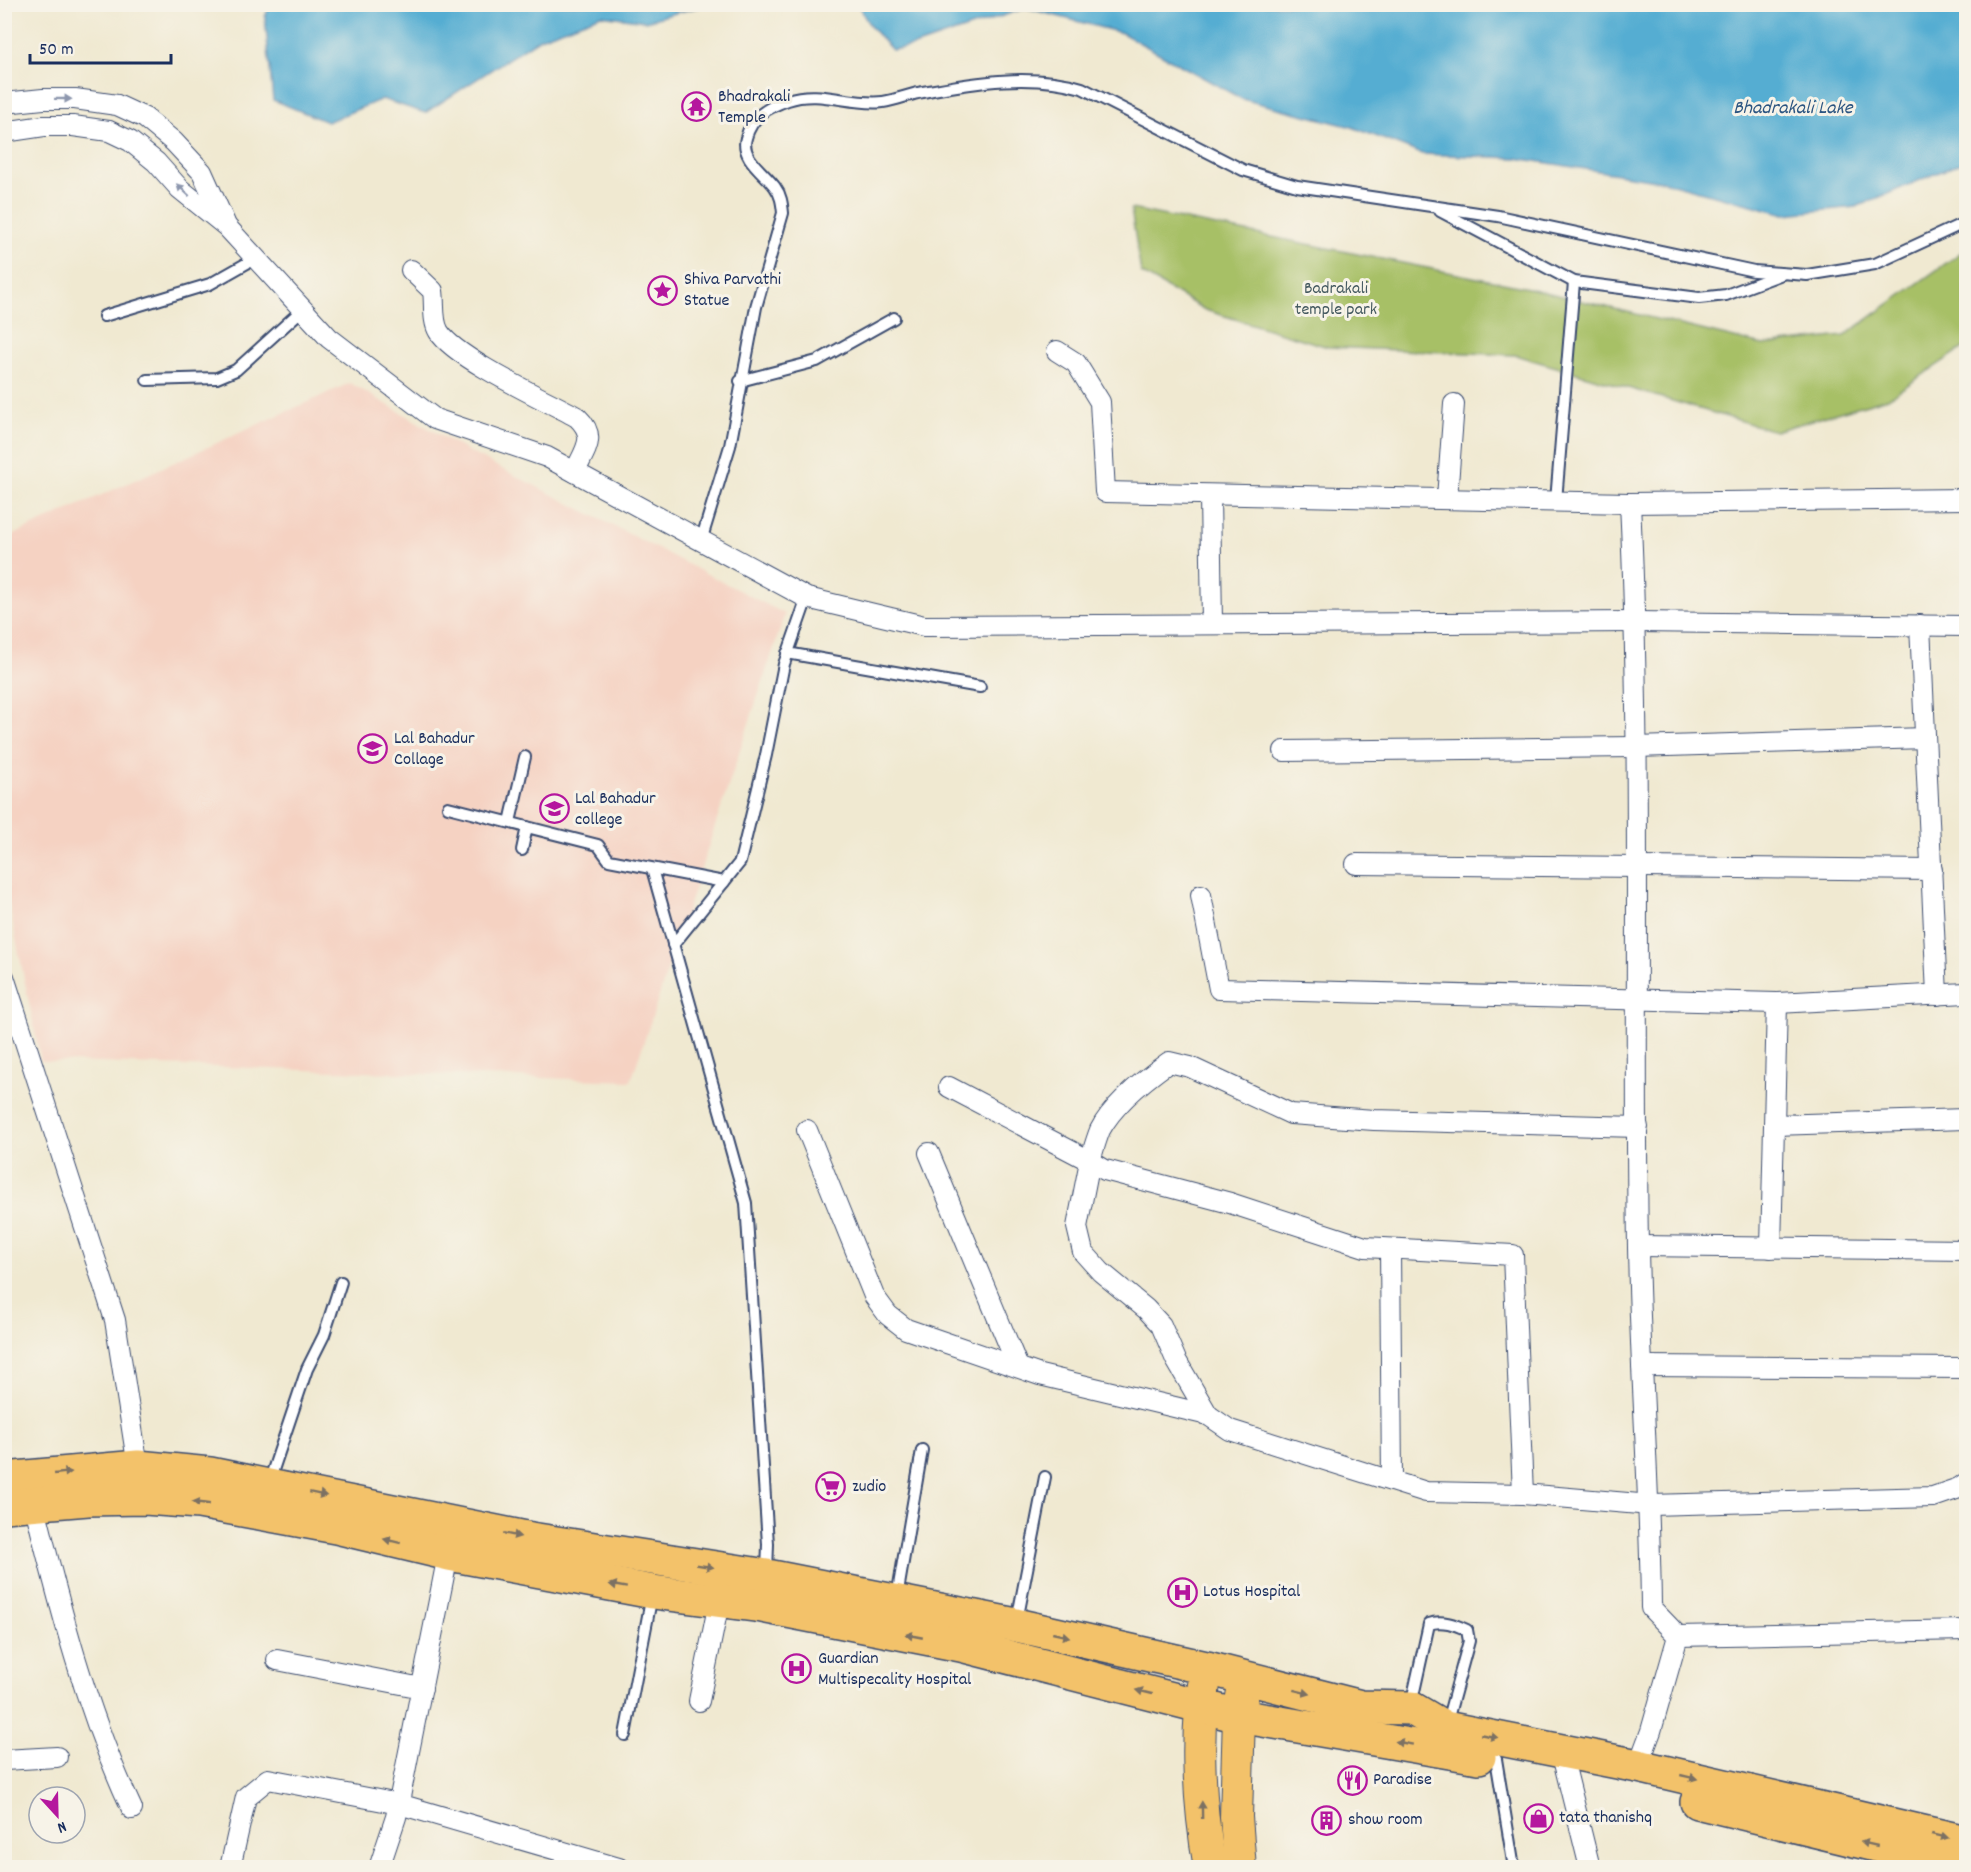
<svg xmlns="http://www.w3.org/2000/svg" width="1971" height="1872" viewBox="0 0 1971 1872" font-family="Dekko,sans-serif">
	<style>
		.built { fill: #f5d2c2 }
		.green { fill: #a7c066; stroke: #617862; stroke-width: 1.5 }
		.water { fill: #55add2; stroke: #386e98; stroke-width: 1.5 }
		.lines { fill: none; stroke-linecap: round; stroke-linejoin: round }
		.lane-casing { stroke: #3b4b6f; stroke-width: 14 }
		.street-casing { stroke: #3b4b6f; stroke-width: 22 }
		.primary-casing { stroke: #3b4b6f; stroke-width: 34 }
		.highway-casing { stroke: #3b4b6f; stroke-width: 36 }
		.lane { stroke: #fff; stroke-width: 10 }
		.street { stroke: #fff; stroke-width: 20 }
		.primary { stroke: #f3c26a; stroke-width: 32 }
		.highway { stroke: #f3c26a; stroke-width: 33 }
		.oneway { fill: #8d97ae }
		.oneway2 { fill: #7c7163 }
		.labels { text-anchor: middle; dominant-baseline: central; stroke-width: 6; stroke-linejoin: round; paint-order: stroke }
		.poi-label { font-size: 18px; fill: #1b2f5e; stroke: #f7f3e8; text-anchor: start }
		.park-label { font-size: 18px; fill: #455a60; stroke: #f7f3e8 }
		.water-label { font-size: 20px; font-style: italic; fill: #2c5581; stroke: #f7f3e8 }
	</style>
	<rect width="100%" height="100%" fill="#f7f3e8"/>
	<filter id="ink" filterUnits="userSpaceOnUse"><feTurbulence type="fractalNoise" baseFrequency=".0167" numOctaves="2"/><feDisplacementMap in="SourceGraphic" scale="12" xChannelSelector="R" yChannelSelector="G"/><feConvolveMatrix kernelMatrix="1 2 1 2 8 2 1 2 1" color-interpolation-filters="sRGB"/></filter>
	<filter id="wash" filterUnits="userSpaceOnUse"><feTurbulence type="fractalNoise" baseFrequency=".008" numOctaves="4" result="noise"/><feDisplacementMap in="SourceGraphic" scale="24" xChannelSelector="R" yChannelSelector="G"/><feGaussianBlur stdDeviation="1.35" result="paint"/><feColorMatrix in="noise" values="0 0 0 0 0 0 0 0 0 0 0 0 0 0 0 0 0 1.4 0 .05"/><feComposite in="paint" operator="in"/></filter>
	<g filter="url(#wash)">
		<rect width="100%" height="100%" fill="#f0e9d1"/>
		<path class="built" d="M350 383 471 453 785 614 631 1081 41 1061 5 885 4 539Z"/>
		<path class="green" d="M1131 209 1533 289 1763 345 1844 336 1966 249V346L1888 398 1775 431 1515 355 1328 347 1205 310 1141 273Z"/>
		<g class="water">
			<path d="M270 5V4L706 5 645 21 601 15 540 38 425 113 382 99 327 122 273 100 265 17Z"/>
			<path d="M858 5H1966V161L1856 207 1785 214 1662 181 1516 158 1422 154 1352 127 1242 99 1122 33 1026 8 914 46 892 50 870 26Z"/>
		</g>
	</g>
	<g filter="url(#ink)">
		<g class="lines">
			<defs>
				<g id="lane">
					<path d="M1440 211 1574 282 1699 298 1726 295 1782 274"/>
					<path d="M104 316 210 284 256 258"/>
					<path d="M147 380 217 378 236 370 303 309"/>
					<path d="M740 381 817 361 894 318"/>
					<path d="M1556 501 1574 282"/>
					<path d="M701 541 730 446 756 307 783 213C782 203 781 195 775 187 765 173 740 158 746 138 751 117 768 107 788 100 820 89 851 106 883 102 897 100 910 94 923 92 976 82 1031 73 1082 88L1243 170 1297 186 1498 216 1754 271 1807 275 1875 264 1966 222"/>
					<path d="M787 653 980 687"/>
					<path d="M448 807 598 845 609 860 724 882"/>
					<path d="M510 822 525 757"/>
					<path d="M522 850 527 827"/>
					<path d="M652 869 746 1203 768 1544 767 1572"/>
					<path d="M673 945 740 862 766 755 784 664 807 598"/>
					<path d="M269 1482 307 1369 324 1335 341 1282"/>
					<path d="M897 1597 922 1450"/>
					<path d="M1017 1621 1045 1477"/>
					<path d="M1411 1705 1429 1624C1442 1619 1456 1625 1467 1630L1469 1641 1446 1725"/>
					<path d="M625 1735 652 1595"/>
					<path d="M1496 1759 1514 1868"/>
				</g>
				<g id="street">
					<path d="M4 103 43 99H75L117 105 145 118 174 142 202 172 225 223"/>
					<path d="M4 132 44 126H73L109 131 130 141 156 162 180 189 227 227 329 338 435 419 547 457 807 598 924 626 1636 622 1966 626"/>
					<path d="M411 270 433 291C435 304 432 321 439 332 456 359 546 400 577 417 598 437 585 449 575 472"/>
					<path d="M1057 351 1076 363 1100 402 1105 492 1630 503 1966 499"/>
					<path d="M1210 496 1212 622"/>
					<path d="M1447 498 1454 404"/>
					<path d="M1630 503C1642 751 1634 999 1638 1247 1640 1368 1650 1488 1651 1608L1678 1636 1651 1731 1638 1766"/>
					<path d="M1920 625 1937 995"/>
					<path d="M1284 751 1636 747 1925 738"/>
					<path d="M1356 864 1932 870"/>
					<path d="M1201 895 1219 989 1777 1003 1966 993"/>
					<path d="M4 977 115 1320 138 1467"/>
					<path d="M949 1087 1090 1161C1093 1151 1096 1140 1100 1130 1114 1103 1145 1079 1169 1062L1190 1067 1291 1114 1374 1120 1638 1127"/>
					<path d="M1774 1125 1966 1119"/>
					<path d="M807 1130 874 1296 888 1315 906 1329 1040 1375 1208 1415 1230 1430 1426 1492 1523 1494 1651 1505 1933 1497 1959 1488 1966 1483"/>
					<path d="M929 1153 1018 1367"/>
					<path d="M1638 1246 1966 1250"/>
					<path d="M1771 1248 1777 1003"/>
					<path d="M1390 1249 1392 1481"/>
					<path d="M1642 1366 1966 1368"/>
					<path d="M1208 1415 1176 1360 1161 1325 1146 1309 1101 1272 1083 1252 1077 1227 1090 1161 1105 1170 1230 1203 1365 1247 1513 1255 1523 1494"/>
					<path d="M34 1503C60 1608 86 1711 132 1809"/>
					<path d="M1678 1636 1966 1630"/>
					<path d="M277 1660 422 1688"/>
					<path d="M699 1701 719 1602"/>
					<path d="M1561 1751 1590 1868"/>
					<path d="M4 1760 57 1757"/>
					<path d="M230 1868 246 1797 268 1779 399 1804 619 1868"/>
					<path d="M379 1868 396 1817 450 1545"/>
				</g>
				<g id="primary">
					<path d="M1207 1668C1194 1730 1199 1806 1210 1868"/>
					<path d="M1240 1868 1236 1817 1239 1716 1245 1678"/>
				</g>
				<g id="highway">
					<path d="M4 1479 138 1467 210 1474 531 1539 767 1576 1016 1625 1207 1668 1361 1707 1411 1708 1445 1728 1638 1766 1966 1842"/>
					<path d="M4 1506 88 1499 145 1498 199 1502 336 1527 449 1554 653 1592 762 1606 961 1645 1239 1716 1479 1757"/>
					<path d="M1697 1802 1966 1867"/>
				</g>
			</defs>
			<use href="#lane" class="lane-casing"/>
			<use href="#street" class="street-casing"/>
			<use href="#primary" class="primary-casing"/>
			<use href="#highway" class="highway-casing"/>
			<use href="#lane" class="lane"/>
			<use href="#street" class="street"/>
			<use href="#primary" class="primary"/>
			<use href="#highway" class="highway"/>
		</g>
		<defs><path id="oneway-solid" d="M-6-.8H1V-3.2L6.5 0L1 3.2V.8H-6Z" transform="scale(1.5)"/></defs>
		<g class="oneway">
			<use href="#oneway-solid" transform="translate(63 99) rotate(1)"/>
			<use href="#oneway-solid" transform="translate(183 190) rotate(-137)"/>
		</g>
		<g class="oneway2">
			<use href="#oneway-solid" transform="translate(63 1473) rotate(-6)"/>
			<use href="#oneway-solid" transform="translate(318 1494) rotate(12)"/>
			<use href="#oneway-solid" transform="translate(201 1503) rotate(-172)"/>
			<use href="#oneway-solid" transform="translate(512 1535) rotate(12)"/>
			<use href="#oneway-solid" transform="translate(392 1541) rotate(-166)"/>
			<use href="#oneway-solid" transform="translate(705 1566) rotate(9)"/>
			<use href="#oneway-solid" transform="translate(618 1586) rotate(-170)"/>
			<use href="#oneway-solid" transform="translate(1061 1635) rotate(13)"/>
			<use href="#oneway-solid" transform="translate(914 1636) rotate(-169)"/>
			<use href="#oneway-solid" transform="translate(1144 1692) rotate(-166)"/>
			<use href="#oneway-solid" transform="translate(1302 1692) rotate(14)"/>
			<use href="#oneway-solid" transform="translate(1489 1736) rotate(11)"/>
			<use href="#oneway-solid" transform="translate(1404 1743) rotate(-170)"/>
			<use href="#oneway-solid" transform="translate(1689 1777) rotate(13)"/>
			<use href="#oneway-solid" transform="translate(1202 1810) rotate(-91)"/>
			<use href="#oneway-solid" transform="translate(1940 1836) rotate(14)"/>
			<use href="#oneway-solid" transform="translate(1869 1844) rotate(-167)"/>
		</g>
	</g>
	<defs>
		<symbol id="temple-ring" viewBox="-11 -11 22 22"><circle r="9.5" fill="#f7f3e8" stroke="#b5179e" stroke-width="1.5"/><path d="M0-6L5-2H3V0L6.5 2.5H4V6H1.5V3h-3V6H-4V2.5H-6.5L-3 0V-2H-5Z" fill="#b5179e"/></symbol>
		<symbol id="sight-ring" viewBox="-11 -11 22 22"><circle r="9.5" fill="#f7f3e8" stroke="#b5179e" stroke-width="1.5"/><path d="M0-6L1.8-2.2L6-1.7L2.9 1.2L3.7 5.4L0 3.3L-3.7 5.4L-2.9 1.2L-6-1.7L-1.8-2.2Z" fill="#b5179e"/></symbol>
		<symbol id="university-ring" viewBox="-11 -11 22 22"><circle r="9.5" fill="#f7f3e8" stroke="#b5179e" stroke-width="1.5"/><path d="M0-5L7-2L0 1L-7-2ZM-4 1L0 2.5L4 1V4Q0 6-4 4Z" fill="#b5179e"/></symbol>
		<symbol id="supermarket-ring" viewBox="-11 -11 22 22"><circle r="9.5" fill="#f7f3e8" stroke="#b5179e" stroke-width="1.5"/><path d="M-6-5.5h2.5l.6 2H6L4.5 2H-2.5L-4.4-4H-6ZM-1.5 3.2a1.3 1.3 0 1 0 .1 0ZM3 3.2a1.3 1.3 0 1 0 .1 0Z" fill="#b5179e"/></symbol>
		<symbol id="hospital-ring" viewBox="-11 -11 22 22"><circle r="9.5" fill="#f7f3e8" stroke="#b5179e" stroke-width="1.5"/><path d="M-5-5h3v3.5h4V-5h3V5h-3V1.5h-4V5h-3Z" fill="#b5179e"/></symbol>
		<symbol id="restaurant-ring" viewBox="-11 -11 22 22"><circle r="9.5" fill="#f7f3e8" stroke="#b5179e" stroke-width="1.5"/><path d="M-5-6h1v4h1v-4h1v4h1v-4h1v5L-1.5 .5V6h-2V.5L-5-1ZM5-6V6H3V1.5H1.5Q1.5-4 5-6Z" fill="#b5179e"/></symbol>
		<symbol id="shop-ring" viewBox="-11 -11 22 22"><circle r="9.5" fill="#f7f3e8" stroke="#b5179e" stroke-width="1.5"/><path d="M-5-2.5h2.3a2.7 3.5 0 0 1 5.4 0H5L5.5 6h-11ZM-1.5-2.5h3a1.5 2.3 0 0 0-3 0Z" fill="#b5179e"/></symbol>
		<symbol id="building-ring" viewBox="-11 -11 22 22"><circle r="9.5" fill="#f7f3e8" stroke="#b5179e" stroke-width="1.5"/><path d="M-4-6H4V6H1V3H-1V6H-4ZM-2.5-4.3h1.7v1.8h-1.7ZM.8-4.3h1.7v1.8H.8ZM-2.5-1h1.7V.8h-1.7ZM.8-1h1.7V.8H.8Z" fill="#b5179e"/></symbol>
	</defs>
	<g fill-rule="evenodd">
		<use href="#temple-ring" x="680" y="90" width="33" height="33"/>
		<use href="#sight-ring" x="646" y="274" width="33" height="33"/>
		<use href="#university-ring" x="356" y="732" width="33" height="33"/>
		<use href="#university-ring" x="538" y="792" width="33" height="33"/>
		<use href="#supermarket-ring" x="814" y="1470" width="33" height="33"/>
		<use href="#hospital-ring" x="1166" y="1576" width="33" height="33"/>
		<use href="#hospital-ring" x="780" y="1652" width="33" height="33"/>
		<use href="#restaurant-ring" x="1336" y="1764" width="33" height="33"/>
		<use href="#shop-ring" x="1522" y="1802" width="33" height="33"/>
		<use href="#building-ring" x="1310" y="1804" width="33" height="33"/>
	</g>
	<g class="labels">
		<g class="poi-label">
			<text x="718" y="97">Bhadrakali<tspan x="718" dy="21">Temple</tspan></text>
			<text x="684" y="280">Shiva Parvathi<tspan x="684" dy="21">Statue</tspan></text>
			<text x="394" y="739">Lal Bahadur<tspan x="394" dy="21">Collage</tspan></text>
			<text x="575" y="799">Lal Bahadur<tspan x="575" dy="21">college</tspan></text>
			<text x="852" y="1487">zudio</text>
			<text x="1203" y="1592">Lotus Hospital</text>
			<text x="818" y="1659">Guardian<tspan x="818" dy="21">Multispecality Hospital</tspan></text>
			<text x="1373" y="1780">Paradise</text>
			<text x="1559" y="1818">tata thanishq</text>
			<text x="1348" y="1820">show room</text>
		</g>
		<g class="park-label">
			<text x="1336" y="289">Badrakali<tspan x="1336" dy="21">temple park</tspan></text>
		</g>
		<g class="water-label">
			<text x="1793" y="109">Bhadrakali Lake</text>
		</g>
	</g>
	<rect width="1971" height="1872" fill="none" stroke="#f7f3e8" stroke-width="24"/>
	<g transform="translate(57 1815) rotate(158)"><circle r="28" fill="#f7f3e8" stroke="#9fa5b1" stroke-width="1.5"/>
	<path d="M0-4.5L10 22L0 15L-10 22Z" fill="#b5179e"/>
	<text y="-9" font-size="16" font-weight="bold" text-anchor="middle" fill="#1b2f5e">N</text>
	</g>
	<path d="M30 54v9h141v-9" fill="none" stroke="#1b2f5e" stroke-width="3"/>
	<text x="39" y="54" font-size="18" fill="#1b2f5e" stroke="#f7f3e8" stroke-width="4.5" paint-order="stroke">50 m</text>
</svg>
